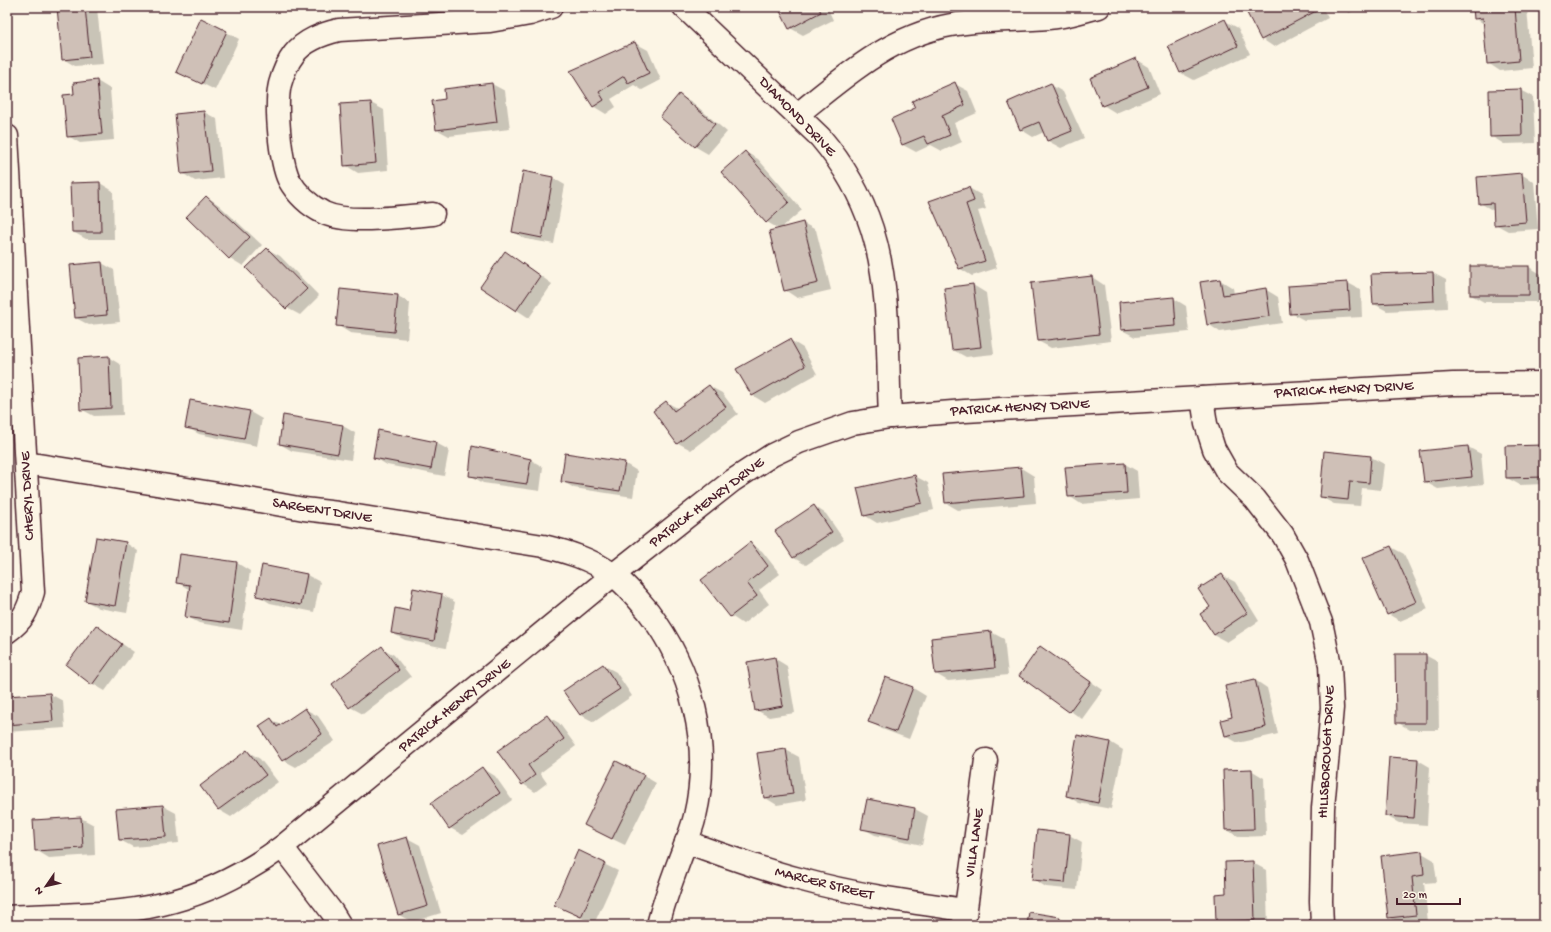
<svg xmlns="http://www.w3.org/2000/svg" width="1551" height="932" viewBox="0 0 1551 932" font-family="'Gochi Hand',sans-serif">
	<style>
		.shadow { fill: #0003 }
		.building { fill: #cfc0b7; stroke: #4a1f2b }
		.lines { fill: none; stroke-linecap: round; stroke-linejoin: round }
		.minor-casing { stroke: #4a1f2b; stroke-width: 25 }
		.minor { stroke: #fcf5e5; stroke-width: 22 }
		.labels { text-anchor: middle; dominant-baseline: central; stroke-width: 3; stroke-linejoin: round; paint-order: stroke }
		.street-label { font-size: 15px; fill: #4a1f2b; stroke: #fcf5e5 }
	</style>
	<rect width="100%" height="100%" fill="#fcf5e5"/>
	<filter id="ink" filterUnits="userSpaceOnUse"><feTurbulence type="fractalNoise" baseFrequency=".025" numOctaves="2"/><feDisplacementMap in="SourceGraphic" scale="8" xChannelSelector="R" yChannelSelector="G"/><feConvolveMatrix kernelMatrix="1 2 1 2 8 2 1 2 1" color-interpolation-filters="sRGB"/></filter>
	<g filter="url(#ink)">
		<g class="shadow">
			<path d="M58 7 97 8 103 64 75 66 63 59Z"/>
			<path d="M254 7H264L260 11Z"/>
			<path d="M779 7H827L833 20 803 35 790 28Z"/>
			<path d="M1260 7H1322L1328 18 1274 47 1262 39Z"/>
			<path d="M1340 7H1362L1349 13Z"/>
			<path d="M1474 7 1527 8 1532 68 1500 71 1488 63 1484 24 1475 18Z"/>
			<path d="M1225 21 1238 28 1250 54 1194 80 1181 73 1169 47Z"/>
			<path d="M226 32 239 39 215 90 177 71Z"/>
			<path d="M635 43 648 50 661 80 642 90 634 85 611 99 616 107 606 114 593 106 572 72Z"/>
			<path d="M1136 59 1149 67 1160 94 1116 113 1103 105Z"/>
			<path d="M97 81 110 89 114 140 80 143 68 136 75 95Z"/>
			<path d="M492 84 505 91 510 129 449 136 436 129 446 100Z"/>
			<path d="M955 84 968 91 977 113 954 123 962 142 942 151 931 145 916 152 903 145 892 120 916 109Z"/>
			<path d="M1051 85 1063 92 1084 138 1061 148 1048 141 1044 132 1033 137 1020 129Z"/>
			<path d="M1520 90 1533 97 1535 143 1504 144 1491 136Z"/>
			<path d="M679 95 692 102 727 132 708 154 696 147 661 117Z"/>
			<path d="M371 103 384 110 388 170 358 173 345 165Z"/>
			<path d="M204 112 217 119 223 178 195 181 182 173Z"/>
			<path d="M745 152 758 159 802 210 780 229 803 223 816 230 831 290 797 298 785 290 779 229 767 222Z"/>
			<path d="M1521 174 1534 182 1538 229 1508 231 1495 224 1494 211 1480 203Z"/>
			<path d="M553 178 565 185 554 244 526 239 513 232Z"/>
			<path d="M100 183 113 191 114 239H86L73 232 71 184Z"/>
			<path d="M969 188 981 195 986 209 978 211 997 268 972 276 959 268 931 201Z"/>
			<path d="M207 197 219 205 262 245 243 266 230 258 187 217Z"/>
			<path d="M267 249 280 256 319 296 300 315 287 308 248 268Z"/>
			<path d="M518 260 552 284 529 318 482 287Z"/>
			<path d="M102 263 114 270 120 322 89 325 76 318Z"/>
			<path d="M1529 267 1541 274 1542 302H1484L1471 295Z"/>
			<path d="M1433 273 1446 280 1447 308 1387 311 1374 304Z"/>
			<path d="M1092 277 1104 285 1111 341 1051 348 1038 341Z"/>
			<path d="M1220 280 1233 288 1234 294 1265 289 1278 297 1282 323 1220 332 1208 324 1201 283Z"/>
			<path d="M1348 283 1361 290 1362 317 1304 320 1291 313Z"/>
			<path d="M973 285 986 293 994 354 966 357 953 350 945 289Z"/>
			<path d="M398 296 410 303 407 339 350 333 337 325Z"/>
			<path d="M1173 298 1186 306 1189 332 1135 337 1122 330Z"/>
			<path d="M790 340 803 348 817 374 765 403 752 395Z"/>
			<path d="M108 357 121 365 123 415 94 416 81 409Z"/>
			<path d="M709 386 722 393 738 414 691 450 678 443 666 402 679 409Z"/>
			<path d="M250 412 262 419 257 446 199 434 186 427Z"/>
			<path d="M343 426 355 433 351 460 292 451 280 444Z"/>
			<path d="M379 432 436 443 449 450 444 476 387 465 374 457Z"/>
			<path d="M1544 446V484L1520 485 1507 478Z"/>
			<path d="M1468 447 1481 454 1484 484 1438 489 1425 482 1421 451Z"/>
			<path d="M1325 452 1371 457 1384 464 1381 490 1362 488 1360 506 1334 504 1321 497Z"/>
			<path d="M531 460 543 467 540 491 483 483 470 475Z"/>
			<path d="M624 463 637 471 633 497 574 488 562 481Z"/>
			<path d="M1125 464 1137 471 1139 499 1081 504 1069 496Z"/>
			<path d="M1021 468 1034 476 1036 503 958 510 946 503Z"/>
			<path d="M915 476 928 483 934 510 877 523 864 515Z"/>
			<path d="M814 506 826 514 844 540 806 565 794 558 776 532Z"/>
			<path d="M126 543 138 551 127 613 99 608 86 601Z"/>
			<path d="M750 543 762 551 780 574 759 590 769 604 743 624 731 616Z"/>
			<path d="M1391 547 1404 554 1428 609 1400 621 1388 614Z"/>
			<path d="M181 555 237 563 250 571 242 630 199 623 186 616 190 590 177 582Z"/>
			<path d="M263 566 307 575 320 582 314 612 270 603 257 595Z"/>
			<path d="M1222 575 1235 582 1259 621 1227 642 1214 635 1211 608Z"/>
			<path d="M414 589 442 595 455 602 446 648 405 640 392 633 409 612Z"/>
			<path d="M96 626 134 652 105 691 93 684Z"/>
			<path d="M991 632 1004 639 1008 675 948 681 936 674 932 639Z"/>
			<path d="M1041 647 1103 690 1082 719 1020 676Z"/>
			<path d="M382 648 394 655 411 677 363 714 350 707Z"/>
			<path d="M1425 655 1438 662 1439 730H1410L1397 722Z"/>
			<path d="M774 658 787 666 795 713 769 717 756 710Z"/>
			<path d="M603 665 616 672 632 696 594 722 581 715 565 691Z"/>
			<path d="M885 678 913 688 926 696 909 739 882 729 869 721Z"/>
			<path d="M1255 680 1267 688 1278 734 1238 743 1226 736 1233 718Z"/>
			<path d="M50 694 63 701 65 728 7 732V697Z"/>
			<path d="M305 709 318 716 335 741 296 767 283 760 271 719 281 725Z"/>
			<path d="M547 716 559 723 576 746 540 773 547 783 535 792 523 784 498 751Z"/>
			<path d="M1110 742 1123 750 1111 809 1079 803 1067 796Z"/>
			<path d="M786 750 799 757 806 800 777 805 764 797 758 754Z"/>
			<path d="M247 751 260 759 278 782 231 817 219 810 201 786Z"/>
			<path d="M1418 760 1430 767 1427 825 1399 823 1386 816Z"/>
			<path d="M482 768 495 776 512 800 463 835 450 828Z"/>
			<path d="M1251 770 1264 778 1266 836 1238 837 1226 829Z"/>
			<path d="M644 776 656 783 625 845 598 832Z"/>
			<path d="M867 800 915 809 928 816 922 845 875 835 862 828Z"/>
			<path d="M163 806 176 813 179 843 133 847 120 840 117 810Z"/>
			<path d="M81 818 94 825 95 855 49 858 36 850 34 821Z"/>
			<path d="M7 827 10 829 12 858 7 859Z"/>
			<path d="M1069 835 1082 842 1077 890 1046 887 1033 879Z"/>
			<path d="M407 838 420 845 441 913 412 922 399 915Z"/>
			<path d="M579 852 618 871 594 924 555 905Z"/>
			<path d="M1422 853 1434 860 1437 882 1424 883 1428 922 1401 924 1389 917Z"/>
			<path d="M1253 863 1266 870 1268 925H1224L1217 921 1227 894Z"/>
			<path d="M1030 913 1060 918 1072 925H1028Z"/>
		</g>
		<g class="building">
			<path d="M57 7H85L90 57 62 60Z"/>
			<path d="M778 7H818L821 12 789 29Z"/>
			<path d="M1258 7H1314L1316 11 1261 40 1247 13Z"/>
			<path d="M1473 7H1515L1519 61 1487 64 1483 18 1474 19Z"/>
			<path d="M201 18 227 31 202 84 176 72Z"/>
			<path d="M1225 19 1238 46 1180 73 1168 46Z"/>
			<path d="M635 42 649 73 628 83 624 76 599 92 604 100 593 107 570 71Z"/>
			<path d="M1136 58 1148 87 1102 106 1090 78Z"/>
			<path d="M97 80 102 134 67 137 63 95 74 94 73 83Z"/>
			<path d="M955 82 965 105 942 116 950 135 928 144 924 136 902 145 891 119 915 108 912 101Z"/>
			<path d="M492 83 497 122 436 130 432 101 445 99 444 89Z"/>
			<path d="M1051 83 1072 131 1047 141 1039 122 1020 130 1008 102Z"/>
			<path d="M1521 89 1522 136 1490 137 1489 90Z"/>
			<path d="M679 94 715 124 695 147 660 117Z"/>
			<path d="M371 102 376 163 344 166 340 104Z"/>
			<path d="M204 111 211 171 181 174 175 114Z"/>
			<path d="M745 151 789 202 766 223 721 172Z"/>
			<path d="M523 171 553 177 542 238 512 232Z"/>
			<path d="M1522 173 1526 222 1494 225 1493 203 1479 204 1477 177Z"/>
			<path d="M100 182 101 232H72L70 183Z"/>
			<path d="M969 187 974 201 966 204 985 261 959 269 929 201Z"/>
			<path d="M206 196 250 237 229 259 186 217Z"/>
			<path d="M803 222 818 283 784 291 769 231Z"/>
			<path d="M267 248 307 289 286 309 246 268Z"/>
			<path d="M505 251 540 276 516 311 480 287Z"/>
			<path d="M102 262 107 315 75 318 70 265Z"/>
			<rect x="1470" y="266" width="59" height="29"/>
			<path d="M1433 272 1434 301 1373 304 1371 274Z"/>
			<path d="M1092 276 1099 334 1038 341 1031 283Z"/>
			<path d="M1220 279 1223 295 1266 288 1270 316 1207 325 1200 282Z"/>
			<path d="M1348 282 1350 310 1290 314 1288 286Z"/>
			<path d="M973 284 981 347 952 350 944 288Z"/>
			<path d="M340 289 398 295 394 332 336 326Z"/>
			<path d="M1174 297 1176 326 1121 330 1119 302Z"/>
			<path d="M790 339 805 366 752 396 736 369Z"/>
			<path d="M109 356 111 408 80 410 78 358Z"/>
			<path d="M709 385 726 407 677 444 653 411 666 401 674 411Z"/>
			<path d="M190 400 250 411 244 439 185 428Z"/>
			<path d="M283 415 343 425 338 454 279 444Z"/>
			<path d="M378 430 436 442 431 469 373 458Z"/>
			<path d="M1544 445V477L1506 478 1505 446Z"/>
			<path d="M472 446 531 459 527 484 469 476Z"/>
			<path d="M1468 446 1472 477 1424 482 1420 451Z"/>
			<path d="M1324 451 1371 456 1369 483 1350 481 1348 500 1320 497Z"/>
			<path d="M565 453 625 462 620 491 561 482Z"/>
			<path d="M1125 463 1127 493 1068 497 1065 467Z"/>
			<path d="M1021 467 1024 496 945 503 942 474Z"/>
			<path d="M915 475 922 503 864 516 857 488Z"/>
			<path d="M814 505 832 532 793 558 775 531Z"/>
			<path d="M96 537 126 542 115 606 85 601Z"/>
			<path d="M750 542 768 566 747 583 757 596 730 617 701 580Z"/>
			<path d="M1391 546 1416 602 1387 615 1362 558Z"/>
			<path d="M180 554 237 562 229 623 185 617 190 585 176 583Z"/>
			<path d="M262 565 307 574 301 605 256 596Z"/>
			<path d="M1222 574 1247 613 1214 635 1200 614 1210 607 1198 589Z"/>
			<path d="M413 588 442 594 434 641 391 633 395 608 409 611Z"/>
			<path d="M96 625 122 644 92 685 66 665Z"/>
			<path d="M991 631 995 668 935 674 931 638Z"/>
			<path d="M382 646 399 670 349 708 332 684Z"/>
			<path d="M1040 646 1091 682 1069 712 1019 676Z"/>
			<path d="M1395 654H1426V723H1396Z"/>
			<path d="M775 657 783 706 755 711 747 662Z"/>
			<path d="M603 664 620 689 580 715 563 691Z"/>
			<path d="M885 677 913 687 896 732 868 722Z"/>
			<path d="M1255 679 1266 727 1225 736 1221 720 1232 717 1225 686Z"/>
			<path d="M50 693 53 721 7 725V696Z"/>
			<path d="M305 708 322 734 282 761 259 726 271 718 277 727Z"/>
			<path d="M547 715 564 739 528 765 535 775 522 785 497 751Z"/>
			<path d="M1077 735 1110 742 1098 803 1066 796Z"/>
			<path d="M786 749 793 794 764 798 757 753Z"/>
			<path d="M247 750 266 775 218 810 200 786Z"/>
			<path d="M1389 757 1418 759 1414 818 1385 816Z"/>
			<path d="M616 761 644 775 612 839 584 825Z"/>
			<path d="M482 767 500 793 449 829 431 803Z"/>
			<path d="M1252 769 1254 829 1225 830 1223 770Z"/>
			<path d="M867 799 915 808 910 838 861 829Z"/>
			<path d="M163 805 166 837 119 840 116 809Z"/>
			<path d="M81 817 83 848 35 851 33 820Z"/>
			<path d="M1037 830 1070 834 1065 883 1032 880Z"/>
			<path d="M407 837 428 906 398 915 377 846Z"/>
			<path d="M578 850 605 863 581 917 554 905Z"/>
			<path d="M1422 851 1424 875 1412 877 1416 915 1388 918 1381 856Z"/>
			<path d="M1253 861 1255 920 1216 922 1215 894 1226 893 1225 862Z"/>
			<path d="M1029 912 1060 917 1059 925H1027Z"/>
		</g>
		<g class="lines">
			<defs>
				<g id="minor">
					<path d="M684 7 820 137C843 164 861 195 872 229 891 289 887 356 890 417"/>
					<path d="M798 114C845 76 890 36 951 25 984 19 1016 21 1048 18 1066 17 1082 11 1099 7"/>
					<path d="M7 136 33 592C28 610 23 621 7 632"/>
					<path d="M433 214C404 216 350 225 324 213 310 206 297 194 289 180 280 161 275 105 280 84 283 73 287 63 294 54 305 40 322 34 339 30L490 21 530 14 551 7"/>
					<path d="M1202 398 1206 424 1214 449 1227 472 1255 499 1283 535 1297 560 1321 622 1330 665 1332 708 1323 808 1321 901 1322 925"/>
					<path d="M26 463 249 499 304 509 338 513 543 546C568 552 591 559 612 574 626 584 637 598 648 611 692 669 712 744 695 816 692 829 687 841 682 853 673 877 664 900 658 925"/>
					<path d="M686 842C723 855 760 869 799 879 853 894 909 902 965 910"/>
					<path d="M282 847 332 912 340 925"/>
					<path d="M7 917C57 914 113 916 162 904 206 894 246 873 282 847L613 575 732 481 772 455 799 442 853 423 890 417 965 411 1453 384 1544 383"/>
					<path d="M964 923 986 760"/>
				</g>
			</defs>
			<use href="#minor" class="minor-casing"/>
			<use href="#minor" class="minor"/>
		</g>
	</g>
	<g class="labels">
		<g class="street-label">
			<text transform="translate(797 117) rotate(46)">DIAMOND DRIVE</text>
			<text transform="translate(1344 390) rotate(-3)">PATRICK HENRY DRIVE</text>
			<text transform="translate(1020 408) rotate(-3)">PATRICK HENRY DRIVE</text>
			<text transform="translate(28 496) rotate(-93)">CHERYL DRIVE</text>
			<text transform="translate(707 503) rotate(-37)">PATRICK HENRY DRIVE</text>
			<text transform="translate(322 511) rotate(9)">SARGENT DRIVE</text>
			<text transform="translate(455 706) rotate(-39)">PATRICK HENRY DRIVE</text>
			<text transform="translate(1327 752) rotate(-87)">HILLSBOROUGH DRIVE</text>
			<text transform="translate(975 843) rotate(-82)">VILLA LANE</text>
			<text transform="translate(824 884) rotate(14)">MARCER STREET</text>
		</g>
	</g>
	<rect width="1551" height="932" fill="none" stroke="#fcf5e5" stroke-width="24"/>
	<rect x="12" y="12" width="1527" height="908" fill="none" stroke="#4a1f2b" stroke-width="1.5" filter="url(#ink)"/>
	<g transform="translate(46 886) rotate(236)" stroke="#fcf5e5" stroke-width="3" paint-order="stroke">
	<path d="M0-3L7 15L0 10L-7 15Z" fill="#4a1f2b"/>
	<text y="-6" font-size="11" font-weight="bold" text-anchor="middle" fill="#4a1f2b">N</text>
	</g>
	<path d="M1397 898v6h63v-6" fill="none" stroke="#4a1f2b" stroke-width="2"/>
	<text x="1403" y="898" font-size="12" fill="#4a1f2b" stroke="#fcf5e5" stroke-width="3" paint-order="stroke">20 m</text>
</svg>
